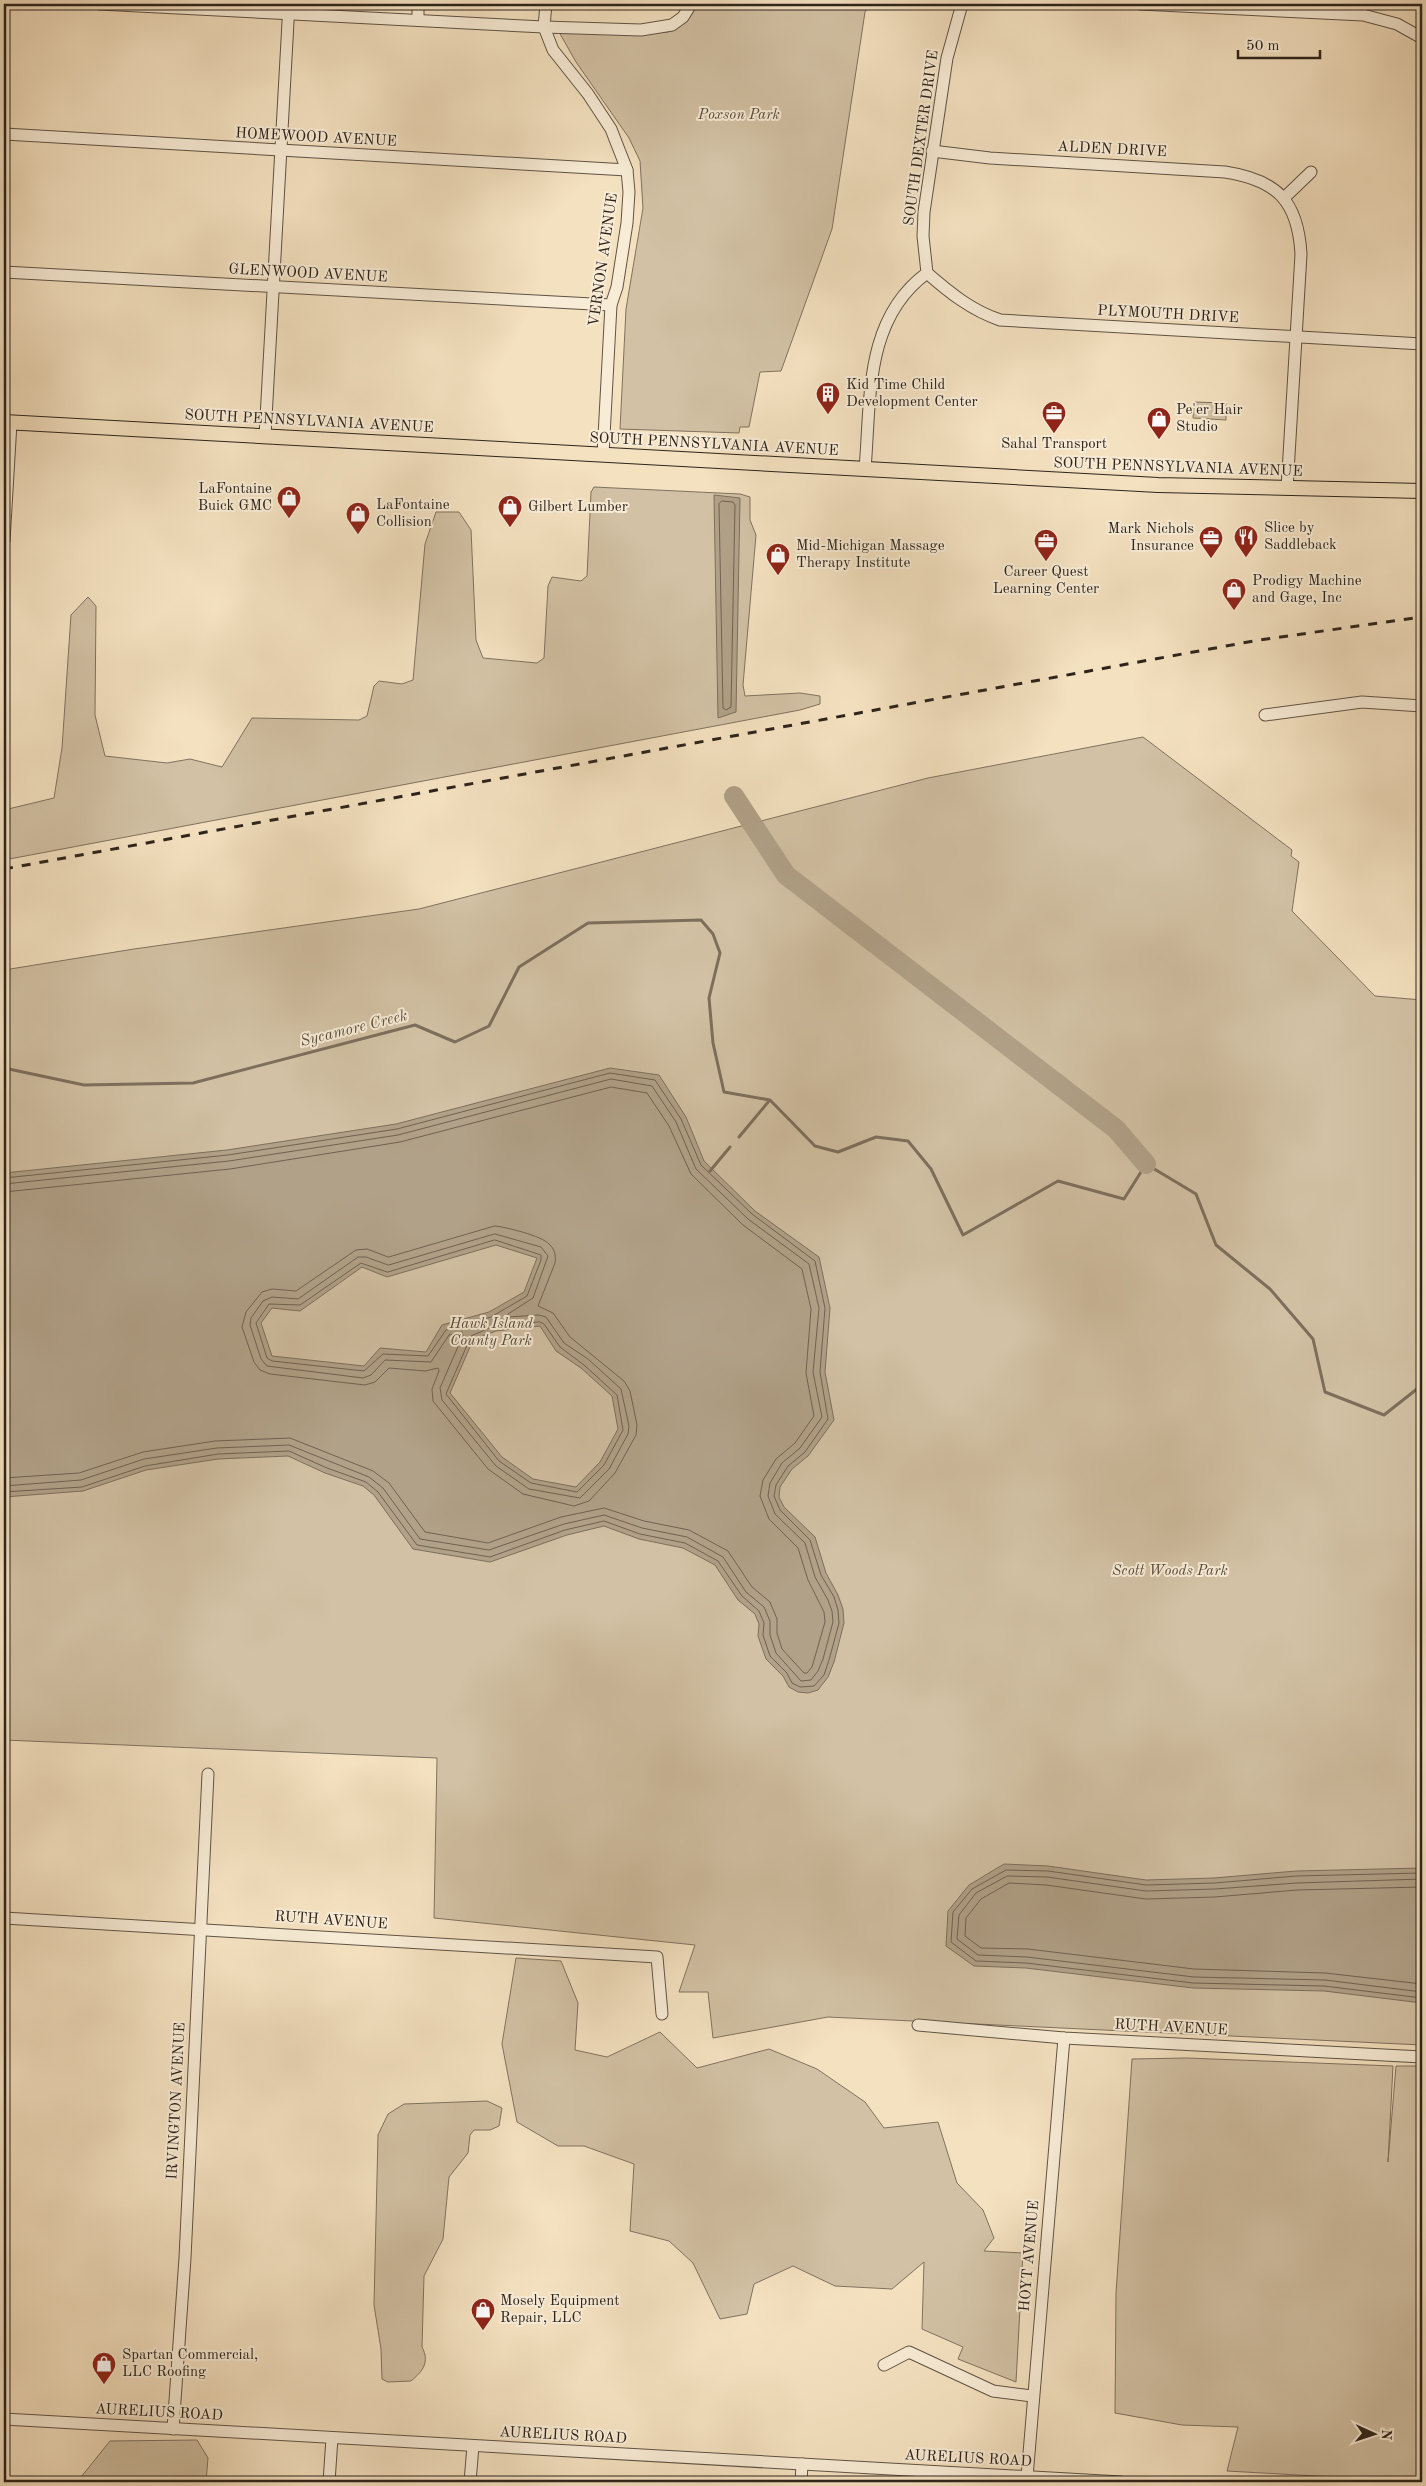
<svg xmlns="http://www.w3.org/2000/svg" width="1426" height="2486" viewBox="0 0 1426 2486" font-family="'Old Standard TT',serif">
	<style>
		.green { fill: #d2c1a4; stroke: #807260 }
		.water { fill: #b1a188; stroke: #7d6f5d; fill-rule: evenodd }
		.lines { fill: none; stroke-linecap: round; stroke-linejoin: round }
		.shore { stroke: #706252; stroke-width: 1 }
		.stream { stroke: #7d6f5d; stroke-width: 3 }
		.river { stroke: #b1a188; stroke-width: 20 }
		.minor-casing { stroke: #605345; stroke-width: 13 }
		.major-casing { stroke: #2e241c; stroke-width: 16 }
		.minor { stroke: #f8ecd6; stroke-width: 11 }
		.major { stroke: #f4e1c0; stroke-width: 14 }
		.rail { stroke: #2e241c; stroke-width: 3; stroke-dasharray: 9 9; stroke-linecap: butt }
		.labels { text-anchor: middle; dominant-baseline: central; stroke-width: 4; stroke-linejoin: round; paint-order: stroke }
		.park-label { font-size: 15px; font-style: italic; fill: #574b3e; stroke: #f8ecd6 }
		.street-label { font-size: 15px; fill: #2e241c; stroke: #f8ecd6 }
		.poi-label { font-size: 15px; fill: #2e241c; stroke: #f8ecd6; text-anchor: start }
		.water-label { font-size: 16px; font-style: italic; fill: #5c5042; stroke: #f8ecd6 }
	</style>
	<rect width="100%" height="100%" fill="#f4e1c0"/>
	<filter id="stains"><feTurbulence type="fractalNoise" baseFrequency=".004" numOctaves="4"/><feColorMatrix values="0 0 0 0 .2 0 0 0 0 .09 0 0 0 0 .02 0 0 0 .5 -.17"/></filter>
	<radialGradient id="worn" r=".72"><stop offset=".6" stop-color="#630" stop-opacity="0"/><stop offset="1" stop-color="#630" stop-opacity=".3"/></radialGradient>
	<g class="green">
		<path d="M696 4H870L865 12 832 229 781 371 760 372 749 427H740L739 433 620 429 626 309 643 208 640 161 629 138 576 62 559 32H668L685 22 692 14Z"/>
		<path d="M1194 402 1226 403V420L1193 418Z"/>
		<path d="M594 487 740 494 750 497V520L756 535 743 685 745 696 800 693 820 696V704L800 710 4 860V810L54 798 62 748 71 615 88 597 96 606 95 715 105 756 167 763 190 759 222 767 252 718 359 720 367 716 374 686 379 681 402 684 413 680 425 544 436 512H459L471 530 476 640 483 658 537 663 544 658 548 586 552 577 581 581 587 576 591 492Z"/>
		<path d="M1143 737 1292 850 1291 856 1299 862 1292 911 1375 996 1422 1000V2045L828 2017 713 2038 708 1992H679L695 1945 434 1918 437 1758 4 1740V970L134 949 419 909 928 778Z"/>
		<path d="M516 1958 561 1961 578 2003 575 2050 607 2057 660 2032 697 2068 769 2049 817 2069 865 2102 884 2128 938 2122 957 2183 983 2210 994 2238 984 2251 1023 2253 1016 2382 958 2359 963 2347 922 2329 924 2262 892 2289 835 2286 793 2266 754 2284 747 2314 720 2319 693 2263 669 2241 630 2231 634 2164 584 2146H558L517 2122 502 2044Z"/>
		<path d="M1187 2058 1393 2066 1388 2162 1396 2066H1422V2482L1227 2471 1238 2427 1182 2425 1115 2413 1116 2293 1132 2059Z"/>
		<path d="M487 2101 502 2108 499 2126 490 2130H474L470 2135 468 2153 449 2177 443 2239 424 2276 422 2347C430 2362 423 2371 411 2381L388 2382 382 2379 381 2349 374 2305 378 2135 388 2114 404 2104Z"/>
		<path d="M197 2440 208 2458 206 2482H77L110 2441Z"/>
	</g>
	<g class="water">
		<path d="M714 495 740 498 736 712 718 718Z"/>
		<path d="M610 1068 659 1075 686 1117 704 1161 755 1211 819 1257 830 1308 825 1372 834 1420 808 1456 792 1469 780 1487 779 1497 784 1507 815 1537 826 1573 838 1595 843 1609 844 1623 834 1662 828 1677 818 1690 808 1693 798 1692 789 1687 783 1676 766 1659 758 1636 759 1624 755 1614 738 1600 715 1565 683 1548 639 1539 604 1526 567 1535 490 1562 413 1549 374 1495 363 1486 325 1473 288 1456 218 1459 146 1470 83 1491 4 1497V1173L227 1150 396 1124ZM496 1245 537 1258 524 1292 489 1312 442 1325 426 1352 380 1348 364 1366 272 1356 261 1323 272 1308 300 1311 362 1267 387 1277ZM540 1326 556 1351 581 1368 612 1396 618 1429 600 1462 576 1487 533 1479 502 1457 450 1393 473 1340 496 1331Z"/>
		<path d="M1004 1864 1048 1866 1146 1880 1214 1878 1296 1871 1422 1868V2003L1324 1991 1193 1988 1026 1968 974 1966 946 1946 948 1911 969 1885Z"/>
	</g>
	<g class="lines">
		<g class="shore">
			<path d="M722 501 733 502 735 505 731 707 726 710 723 708 719 504Z"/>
			<path d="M4 1178 228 1155 397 1129 610 1073 655 1080 681 1119 701 1165 752 1214 815 1261 825 1308 820 1372 828 1419 805 1452 788 1466 776 1485 774 1496 780 1510 810 1540 821 1575 834 1597 838 1610 839 1623 829 1660 824 1675 814 1686 800 1687 792 1683 787 1673 770 1656 763 1635 764 1623 759 1611 742 1596 718 1561 685 1543 640 1534 604 1521 565 1530 490 1557 417 1545 378 1492 366 1482 327 1468 289 1451 218 1454 145 1466 82 1487 4 1492"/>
			<path d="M4 1184 229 1161 398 1135 611 1079 652 1086 676 1122 696 1169 748 1219 809 1264 819 1308 813 1372 822 1417 800 1448 782 1463 770 1483 768 1496 775 1514 805 1543 815 1577 828 1600 832 1611 833 1622 823 1659 818 1671 811 1680 801 1681 776 1653 770 1635V1621L764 1607 746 1592 723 1557 687 1537 642 1528 604 1515 564 1524 489 1550 420 1539 383 1488 369 1477 289 1445 217 1448 144 1459 81 1480 4 1486"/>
			<path d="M4 1192 230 1169 400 1142 611 1087 647 1093 669 1126 691 1174 743 1225 802 1269 811 1309 806 1373 814 1416 795 1443 776 1459 763 1480 760 1496 769 1519 798 1548 808 1580 824 1612 825 1622 812 1667 807 1673H804L782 1649 777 1633V1619L770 1602 752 1587 728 1551 689 1530 644 1521 604 1508 561 1517 488 1543 425 1532 389 1483 373 1471 290 1438 215 1441 143 1452 79 1473 4 1478"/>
			<path d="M495 1226C506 1227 542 1236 549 1244 555 1249 556 1256 555 1263L538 1306 553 1313 570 1337 624 1381 630 1391 637 1425 636 1435 615 1473 589 1501 574 1506 523 1494 488 1469 433 1401 432 1389 439 1371 438 1368 425 1371 389 1368 375 1382 365 1385 270 1374 260 1370 254 1362 242 1327 246 1312 262 1292 272 1289 296 1291 356 1250 367 1249 388 1257Z"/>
			<path d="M495 1234 541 1247 548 1256 533 1298 508 1314V1317L539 1315 546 1317 564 1343 588 1359 621 1389 629 1426 628 1434 609 1469 580 1498 529 1489 496 1466 442 1400 440 1388 463 1335 462 1332 449 1335 431 1362 385 1360 371 1375 363 1378 267 1366 261 1359 250 1325 251 1318 263 1301 272 1297 298 1299 358 1257H366L388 1265Z"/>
			<path d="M495 1240 541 1255V1260L527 1296 491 1317 446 1330 428 1356 383 1354 364 1371 272 1361 267 1358 256 1323 269 1304 300 1305 361 1263 387 1272Z"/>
			<path d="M540 1322 544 1324 560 1347 584 1365 617 1395 623 1430 604 1465 577 1492 531 1483 499 1461 446 1394 471 1336 494 1326Z"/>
			<path d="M1422 1873 1296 1876 1215 1883 1146 1885 1048 1871 1006 1870 972 1889 953 1912 951 1942 976 1961 1026 1963 1193 1983 1324 1986 1422 1998"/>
			<path d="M1422 1879 1297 1883 1215 1889 1146 1891 1047 1877 1007 1876 976 1893 959 1915 957 1939 978 1955 1027 1957 1194 1977 1325 1980 1422 1992"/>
			<path d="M1422 1887 1297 1890 1215 1897 1146 1899 1046 1885 1009 1883 981 1899 966 1918 965 1936 981 1948 1028 1949 1194 1969 1325 1973 1422 1984"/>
		</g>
		<g class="stream">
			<path d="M4 1068 84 1085 193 1083 415 1025 455 1042 489 1026 519 967 588 923 701 920 713 934 720 953 709 998 713 1043 724 1092 770 1100 815 1146 838 1152 876 1137 908 1141 931 1169 963 1235 1058 1181 1124 1199 1146 1164 1196 1194 1216 1245 1270 1289 1313 1339 1325 1392 1384 1415 1422 1385"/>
			<path d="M739 1137 769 1101"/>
			<path d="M710 1171 730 1147"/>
		</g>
		<path class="river" d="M734 796 786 875 1116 1129 1146 1164"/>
		<defs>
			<g id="minor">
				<path d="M99 4 544 27 641 30 672 25 683 17 691 4"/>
				<path d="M546 4 544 27 553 50 588 94 611 129 627 170 629 192 627 223 617 287 611 305 603 455"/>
				<path d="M1140 4 1363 15 1397 24 1422 38"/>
				<path d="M418 20V4"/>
				<path d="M4 134 627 170"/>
				<path d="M932 151 990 158 1225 172C1277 180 1298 201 1301 254L1287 489"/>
				<path d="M1284 198 1311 172"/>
				<path d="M4 272 611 305"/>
				<path d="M927 273C950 293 971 310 1000 320L1422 344"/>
				<path d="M265 436 289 4"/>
				<path d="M865 469C871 399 864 319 927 273L923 236 924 212 947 58 962 4"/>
				<path d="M4 541 11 423"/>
				<path d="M1265 715 1362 702 1422 706"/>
				<path d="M4 1918 657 1957 662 2014"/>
				<path d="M918 2025 1064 2038 1422 2057"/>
				<path d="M884 2365 909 2352 993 2391 1032 2396"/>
				<path d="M4 2419 1121 2482"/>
				<path d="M173 2429 185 2258 208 1774"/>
				<path d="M1027 2477 1064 2038"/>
				<path d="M329 2482 332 2438"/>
				<path d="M470 2482 473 2446"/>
				<path d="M801 2482 802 2464"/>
			</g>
			<path id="major" d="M4 422 1158 485 1422 491"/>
		</defs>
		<use href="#minor" class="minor-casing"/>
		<use href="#major" class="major-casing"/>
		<use href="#minor" class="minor"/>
		<use href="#major" class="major"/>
		<path class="rail" d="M4 869 1259 640 1422 617"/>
	</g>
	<defs>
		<symbol id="building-pin" viewBox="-11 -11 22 30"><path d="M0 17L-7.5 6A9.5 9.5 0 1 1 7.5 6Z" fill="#8f2418" stroke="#f8ecd6"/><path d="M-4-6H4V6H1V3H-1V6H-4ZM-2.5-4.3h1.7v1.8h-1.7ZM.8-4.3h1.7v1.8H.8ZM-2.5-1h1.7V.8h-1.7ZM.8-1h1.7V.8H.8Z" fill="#fff"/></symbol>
		<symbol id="office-pin" viewBox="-11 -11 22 30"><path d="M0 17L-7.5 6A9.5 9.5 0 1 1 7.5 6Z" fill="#8f2418" stroke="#f8ecd6"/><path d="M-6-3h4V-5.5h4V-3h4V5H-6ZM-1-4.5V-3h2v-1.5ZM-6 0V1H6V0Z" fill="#fff"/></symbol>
		<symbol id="shop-pin" viewBox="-11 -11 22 30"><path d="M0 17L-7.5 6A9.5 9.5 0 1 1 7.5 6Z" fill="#8f2418" stroke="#f8ecd6"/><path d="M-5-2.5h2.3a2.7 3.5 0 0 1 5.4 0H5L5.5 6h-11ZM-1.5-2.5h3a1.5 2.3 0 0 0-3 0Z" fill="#fff"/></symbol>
		<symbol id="restaurant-pin" viewBox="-11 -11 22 30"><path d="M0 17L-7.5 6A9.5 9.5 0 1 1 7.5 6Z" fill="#8f2418" stroke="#f8ecd6"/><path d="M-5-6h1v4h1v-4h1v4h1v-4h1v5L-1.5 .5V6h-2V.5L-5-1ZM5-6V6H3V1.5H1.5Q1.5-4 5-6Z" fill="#fff"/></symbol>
	</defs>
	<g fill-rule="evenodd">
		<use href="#building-pin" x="814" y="380" width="28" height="38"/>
		<use href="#office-pin" x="1040" y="399" width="28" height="38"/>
		<use href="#shop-pin" x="1145" y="405" width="28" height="38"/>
		<use href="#shop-pin" x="275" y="484" width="28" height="38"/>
		<use href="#shop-pin" x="496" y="493" width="28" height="38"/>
		<use href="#shop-pin" x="344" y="500" width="28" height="38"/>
		<use href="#restaurant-pin" x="1232" y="523" width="28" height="38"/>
		<use href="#office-pin" x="1197" y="524" width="28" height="38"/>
		<use href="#office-pin" x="1032" y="527" width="28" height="38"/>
		<use href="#shop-pin" x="764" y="541" width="28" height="38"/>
		<use href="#shop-pin" x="1220" y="576" width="28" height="38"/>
		<use href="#shop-pin" x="469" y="2296" width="28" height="38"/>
		<use href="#shop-pin" x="90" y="2350" width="28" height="38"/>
	</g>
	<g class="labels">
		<g class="park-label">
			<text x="739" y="115">Poxson Park</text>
			<text x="491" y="1324">Hawk Island<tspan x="491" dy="17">County Park</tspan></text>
			<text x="1170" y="1571">Scott Woods Park</text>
		</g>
		<g class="street-label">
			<text transform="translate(316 138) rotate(3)">HOMEWOOD AVENUE</text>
			<text transform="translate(922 138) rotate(-82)">SOUTH DEXTER DRIVE</text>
			<text transform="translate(1112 150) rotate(3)">ALDEN DRIVE</text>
			<text transform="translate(604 260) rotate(-82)">VERNON AVENUE</text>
			<text transform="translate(308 274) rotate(3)">GLENWOOD AVENUE</text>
			<text transform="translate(1168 315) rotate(3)">PLYMOUTH DRIVE</text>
			<text transform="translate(309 422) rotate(3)">SOUTH PENNSYLVANIA AVENUE</text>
			<text transform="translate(714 445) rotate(3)">SOUTH PENNSYLVANIA AVENUE</text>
			<text transform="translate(1178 468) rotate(2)">SOUTH PENNSYLVANIA AVENUE</text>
			<text transform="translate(331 1921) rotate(4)">RUTH AVENUE</text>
			<text transform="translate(1171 2028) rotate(3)">RUTH AVENUE</text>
			<text transform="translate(177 2101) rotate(-87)">IRVINGTON AVENUE</text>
			<text transform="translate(1030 2256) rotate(-85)">HOYT AVENUE</text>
			<text transform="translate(159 2413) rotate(3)">AURELIUS ROAD</text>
			<text transform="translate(563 2436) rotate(3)">AURELIUS ROAD</text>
			<text transform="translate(968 2459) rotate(3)">AURELIUS ROAD</text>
		</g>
		<g class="poi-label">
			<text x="846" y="385">Kid Time Child<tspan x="846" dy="17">Development Center</tspan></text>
			<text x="1176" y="410">Pe'er Hair<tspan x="1176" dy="17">Studio</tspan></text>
			<text x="1054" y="444" text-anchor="middle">Sahal Transport</text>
			<text x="272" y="489" text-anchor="end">LaFontaine<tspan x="272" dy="17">Buick GMC</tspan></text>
			<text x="376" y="505">LaFontaine<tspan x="376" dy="17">Collision</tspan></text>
			<text x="528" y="507">Gilbert Lumber</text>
			<text x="1264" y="528">Slice by<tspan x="1264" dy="17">Saddleback</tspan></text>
			<text x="1194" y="529" text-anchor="end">Mark Nichols<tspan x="1194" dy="17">Insurance</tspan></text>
			<text x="796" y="546">Mid-Michigan Massage<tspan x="796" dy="17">Therapy Institute</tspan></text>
			<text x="1046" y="572" text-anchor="middle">Career Quest<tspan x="1046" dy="17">Learning Center</tspan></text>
			<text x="1252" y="581">Prodigy Machine<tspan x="1252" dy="17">and Gage, Inc</tspan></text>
			<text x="500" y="2301">Mosely Equipment<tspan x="500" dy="17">Repair, LLC</tspan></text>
			<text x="122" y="2355">Spartan Commercial,<tspan x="122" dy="17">LLC Roofing</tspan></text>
		</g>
		<g class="water-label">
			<text transform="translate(354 1029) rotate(-14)">Sycamore Creek</text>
		</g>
	</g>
	<rect width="1426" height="2486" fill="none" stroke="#f4e1c0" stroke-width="20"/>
	<rect x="5" y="5" width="1416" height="2476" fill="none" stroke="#2e241c" stroke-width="2.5"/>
	<rect x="10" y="10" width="1406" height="2466" fill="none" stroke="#2e241c"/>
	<g transform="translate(1374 2434) rotate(93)" stroke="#f8ecd6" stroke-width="4" paint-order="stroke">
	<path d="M0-4L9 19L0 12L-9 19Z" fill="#2e241c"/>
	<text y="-8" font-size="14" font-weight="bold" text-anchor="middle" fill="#2e241c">N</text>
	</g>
	<path d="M1238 50v8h82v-8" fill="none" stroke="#2e241c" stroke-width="2.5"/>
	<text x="1246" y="50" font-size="15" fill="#2e241c" stroke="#f8ecd6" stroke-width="4" paint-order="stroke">50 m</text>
	<rect width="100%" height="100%" filter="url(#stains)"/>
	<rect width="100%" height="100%" fill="url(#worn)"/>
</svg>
